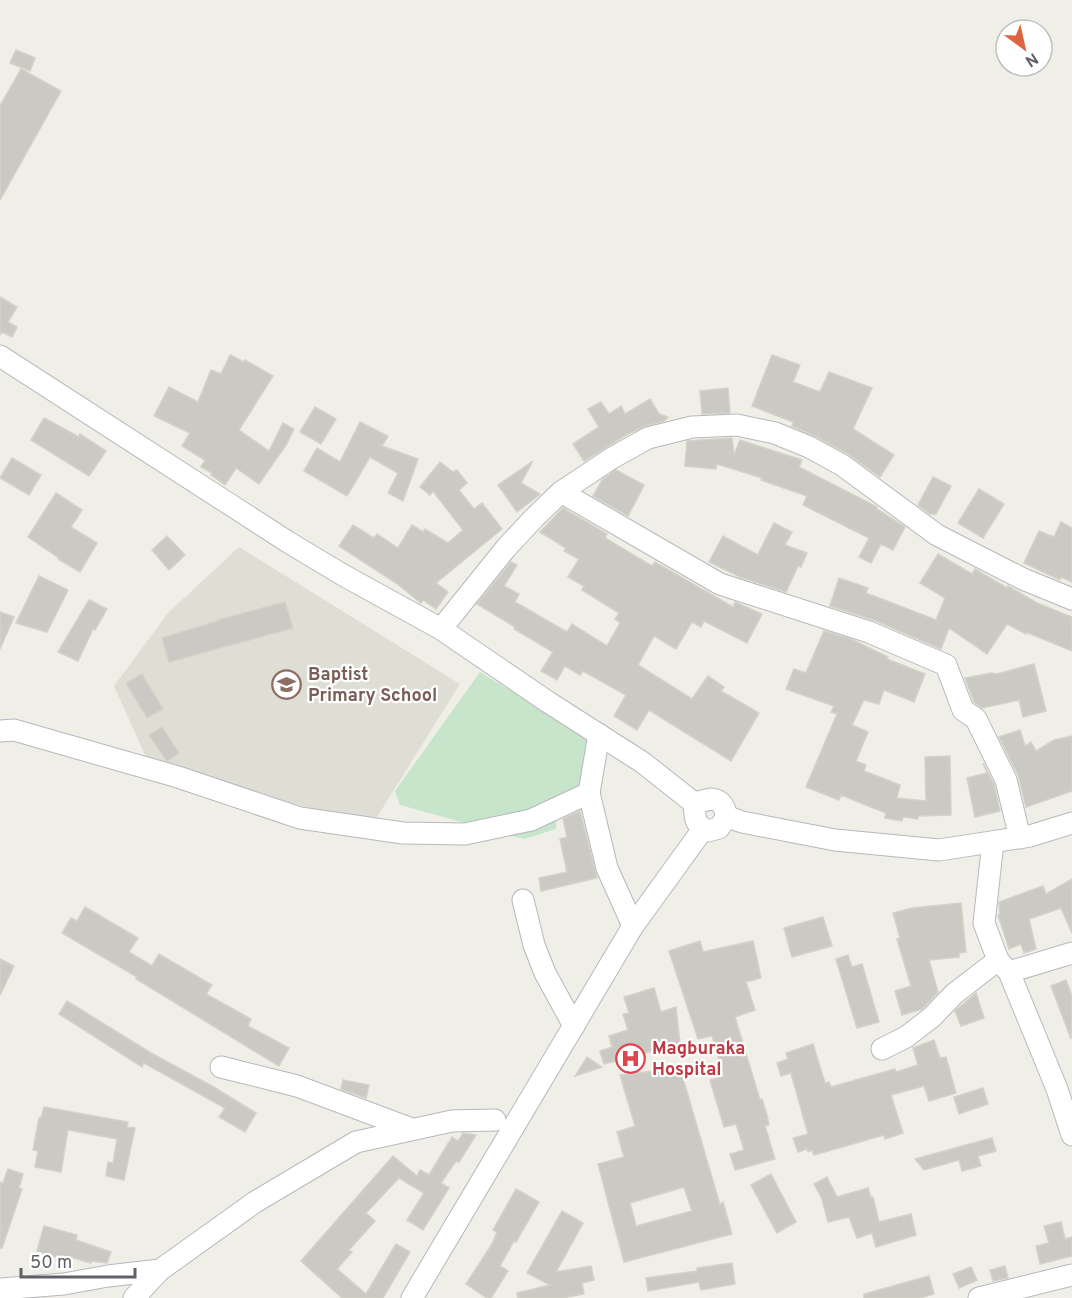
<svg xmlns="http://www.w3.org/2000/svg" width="1072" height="1298" viewBox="0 0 1072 1298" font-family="Overpass,sans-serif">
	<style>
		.education { fill: #dfded5 }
		.green { fill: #c6e5cb }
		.building { fill: #cbc9c4; stroke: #d4d2c6; stroke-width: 1.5; fill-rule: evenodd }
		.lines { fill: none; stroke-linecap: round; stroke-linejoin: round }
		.minor-casing { stroke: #b7b8bd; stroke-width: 23 }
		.minor { stroke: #fff; stroke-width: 21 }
		.labels { text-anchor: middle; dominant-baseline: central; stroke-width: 4.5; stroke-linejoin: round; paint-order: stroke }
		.education-label { font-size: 18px; font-weight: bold; fill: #785e54; stroke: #fff; text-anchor: start }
		.health-label { font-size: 18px; font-weight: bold; fill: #be3a42; stroke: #fff; text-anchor: start }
	</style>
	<rect width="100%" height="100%" fill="#efefe7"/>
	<path class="education" d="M239 547 460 684 372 825 149 764 114 686 168 613Z"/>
	<path class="green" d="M480 672 592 740 580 794 558 796 556 829 524 839 400 805 395 791Z"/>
	<g class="building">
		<path d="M16 50 35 58 30 71 10 63Z"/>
		<path d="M21 69 61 91 0 200V106Z"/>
		<path d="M0 297 17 307 8 322 17 327 12 337 2 332 0 335Z"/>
		<path d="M230 355 244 362 245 360 273 376 239 430 269 451 283 423 294 429 286 445 259 484 236 468 225 485 211 475 212 473 201 467 205 460 182 446 190 433 154 416 169 387 198 402 211 370 221 374Z"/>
		<path d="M772 355 800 365 793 382 820 392 829 372 872 388 853 429 894 455 880 477 848 454 815 436 792 426 793 422 752 406Z"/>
		<path d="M728 388 730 413 702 414 700 391Z"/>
		<path d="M650 399 659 414 668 417 664 421 645 426 626 435 584 461 573 444 599 427 588 409 601 402 609 414 621 406 625 414Z"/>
		<path d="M315 407 336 419 321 444 300 432Z"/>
		<path d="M44 418 79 437 80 434 106 451 89 476 31 440Z"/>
		<path d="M360 422 388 436 382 446 418 459 403 501 388 493 398 473 370 457 347 496 304 471 317 448 340 462Z"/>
		<path d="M732 438 734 455 740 440 802 460 799 467 877 507V509L905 527 893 550 881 544 871 563 859 557 869 538 803 505 807 496 761 480 762 478 717 464 716 469 685 466 687 441Z"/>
		<path d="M12 458 41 475 29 495 0 478Z"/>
		<path d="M533 461 521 483 540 494 517 512 498 485Z"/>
		<path d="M440 462 453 472 457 470 467 483 459 490 474 509 482 503 502 529 436 583 448 592 436 609 423 600 421 603 396 583 339 546 353 525 374 538 377 534 398 548 412 525 423 532 425 529 448 543 463 530 433 491 430 495 420 487Z"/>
		<path d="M616 470 644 485 628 516 593 496 602 480Z"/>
		<path d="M933 477 951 486 936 514H930L918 505Z"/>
		<path d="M979 489 1004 504 983 538 958 523Z"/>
		<path d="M56 493 82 510 71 527 97 543 80 572 58 559 59 558 28 537Z"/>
		<path d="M563 508 607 534 605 538 652 566 655 562 733 607 735 602 762 614 747 643 704 621 701 627 692 622 676 649 654 636 638 665 692 699 708 676 724 687 721 691 759 713 731 761 649 710 637 730 614 716 626 695 583 671 580 675 565 666 557 680 541 671 553 652 514 629 515 627 477 604 511 562 517 565 504 586 519 594 515 602 567 632 572 624 607 646 620 623 615 619 619 613 582 590 584 586 568 577 579 559 564 551 566 548 540 532Z"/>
		<path d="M1061 522 1072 528V582L1061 577 1060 580 1024 563 1039 531 1054 537Z"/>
		<path d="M774 523 792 532 785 545 807 553 801 567 798 566 786 592 740 577 709 562 723 536 756 554H758Z"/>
		<path d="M167 536 185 555 169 570 152 550Z"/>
		<path d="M938 554 972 574 975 569 1007 588 1008 586 1037 603 1072 617V651L1026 632V634L1007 624 987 654 949 628 941 649 874 620 830 606 839 578 868 588 866 593 936 620 945 598 920 583Z"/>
		<path d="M39 576 68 590 47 632 16 623Z"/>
		<path d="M89 600 107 609 95 630 93 629 78 661 58 652Z"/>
		<path d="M285 602 293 628 169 662 162 638 218 621V620Z"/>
		<path d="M0 612 14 617 0 649Z"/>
		<path d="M824 631 851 639 888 657 887 659 925 674 914 702 884 690 879 704 864 700 852 725 868 732 856 761 866 765 864 771 900 785 897 798 926 801 925 757 950 756 951 815 918 816V819L903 817 902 821 885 818 886 813 841 795 839 800 806 787 837 714 831 712 834 706 786 689 794 669 806 673Z"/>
		<path d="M1034 664 1046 711 1023 717 1019 700 982 708 974 702 965 678 991 673 997 674Z"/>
		<path d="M142 674 163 709 147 718 126 683Z"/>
		<path d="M162 727 179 753 167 761 149 735Z"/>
		<path d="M1020 730 1025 746 1031 742 1036 751 1054 740 1072 736V791L1026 807 1018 775 999 737Z"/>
		<path d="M983 763 994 784 1000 811 975 817 967 778 987 773Z"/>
		<path d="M580 811 597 878 541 891 539 878 567 872 560 839 567 837 563 819Z"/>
		<path d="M1072 879V933L1061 908 1029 919 1036 949 1024 953 1021 944 1009 949 998 915 1000 914 999 902 1043 886 1046 894Z"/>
		<path d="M961 903 966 952 959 953V957L929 960 938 992 922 1009 902 1015 895 991 911 986 897 939 900 938 893 913 912 908Z"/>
		<path d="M85 907 138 938 129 952 152 966 159 954 212 985 206 994 251 1019 248 1026 289 1048 279 1066 136 979 137 977 62 933 71 918 77 921Z"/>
		<path d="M823 917 832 946 792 957 784 928Z"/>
		<path d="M700 941 703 952 753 941 761 978 746 982 755 1010 735 1017 760 1100 762 1099 767 1115 769 1125 765 1126 775 1159 735 1170 730 1154 744 1150 736 1124 724 1127 710 1080 724 1076 712 1036 698 1039 669 951Z"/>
		<path d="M848 955 852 967 862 964 879 1022 857 1028 836 959Z"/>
		<path d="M0 959 14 966 0 995Z"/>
		<path d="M1066 980 1072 996 1071 1039 1051 986Z"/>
		<path d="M654 988 661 1012 676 1007 680 1044 604 1064 600 1051 612 1047 609 1036 628 1030 623 1014 629 1013 624 997Z"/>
		<path d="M976 993 984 1018 961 1026 955 1011Z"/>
		<path d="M67 1001 151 1053 212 1086 256 1113 245 1132 219 1117 225 1108 144 1063 142 1067 59 1014Z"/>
		<path d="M934 1040 940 1058 946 1057 956 1093 929 1101 924 1086 891 1095 903 1133 885 1139 884 1135 814 1155 812 1150 808 1152 807 1149 798 1152 793 1138 808 1134 791 1073 781 1076 777 1063 788 1059 786 1053 813 1044 825 1083 829 1082 831 1087 895 1069 896 1072 918 1065 913 1048Z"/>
		<path d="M587 1057 602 1067 575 1076Z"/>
		<path d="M680 1068 720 1205 723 1202 732 1234 624 1262 598 1164 624 1157 617 1132 635 1126 620 1075ZM684 1187 692 1211 636 1226 630 1203Z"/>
		<path d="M343 1080 369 1085 366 1098 341 1089Z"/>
		<path d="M983 1088 988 1104 959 1114 954 1097Z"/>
		<path d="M44 1107 128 1122 127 1127 135 1128 124 1180 106 1176 108 1162 113 1163 117 1139 68 1130 61 1172 35 1167 38 1151 33 1150 39 1118H41Z"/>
		<path d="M463 1133 476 1135 459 1162 456 1161 441 1183 449 1188 423 1230 407 1220 424 1193 399 1178 366 1213 375 1221 349 1250 352 1252 337 1269 366 1294 396 1244 410 1252 383 1298H342L301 1261 393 1156 417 1176 420 1170 429 1175 452 1137 458 1141Z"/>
		<path d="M992 1138 996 1151 978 1156 981 1166 962 1171 959 1160 924 1170 915 1159Z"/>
		<path d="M8 1169 23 1174 19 1188 22 1189 2 1248H0V1182L3 1183Z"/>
		<path d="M771 1174 796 1222 777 1233 751 1185Z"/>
		<path d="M827 1177 837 1197 868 1188 871 1198 873 1197 879 1222 911 1214 916 1235 876 1247 872 1233 857 1238 849 1217 828 1222 822 1199 814 1184Z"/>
		<path d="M516 1189 539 1202 516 1242 514 1241 500 1266 508 1271 491 1298H487L466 1284 492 1244 497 1232 493 1230Z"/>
		<path d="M562 1211 583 1223 556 1272 591 1266 594 1280 582 1283 584 1294 563 1298H518L517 1293 550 1285 527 1273Z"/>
		<path d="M1061 1222 1065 1239 1072 1237V1256L1040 1264 1036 1246 1049 1243 1044 1226Z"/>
		<path d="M44 1226 77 1235 76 1240 111 1252 107 1263 91 1261V1263L70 1257 69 1261 37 1251Z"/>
		<path d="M732 1263 735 1284 701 1290 699 1282 648 1291 646 1278 697 1271V1268Z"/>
		<path d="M1005 1266 1008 1278 993 1281 990 1270Z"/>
		<path d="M971 1267 977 1280 959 1288 953 1274Z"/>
		<path d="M929 1276 934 1294 920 1298H864V1294Z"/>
	</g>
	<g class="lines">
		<defs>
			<g id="minor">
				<path d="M0 356 288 542 343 575 441 629 548 702 642 762 694 803"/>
				<path d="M561 492 720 584 869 632 946 665 963 710 976 719 1006 780 1020 838"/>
				<path d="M441 629 506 548 534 518 561 492 612 458 648 438 692 427 737 425 775 433 809 447 842 465 937 535 1023 579 1072 599"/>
				<path d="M0 731 14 730 178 777 300 818 403 833 465 834 531 820 589 793"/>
				<path d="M599 734 589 793 607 868 633 926"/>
				<path d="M711 799C722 800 726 808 726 818L719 828 708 831C694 826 695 816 694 803Z"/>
				<path d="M726 816 742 822 835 840 939 850 1030 836 1072 823"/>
				<path d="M993 842 984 923 998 960 1009 972 1057 1089 1072 1135"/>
				<path d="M523 900 534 945 545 973 574 1026"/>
				<path d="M1009 972 1072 953"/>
				<path d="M882 1049 906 1037 932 1017 954 994 998 960"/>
				<path d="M221 1067 297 1086 412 1129"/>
				<path d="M0 1289 64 1284 108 1276 160 1270"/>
				<path d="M134 1298 160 1270 255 1202 356 1142 452 1121 495 1120"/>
				<path d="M412 1298 633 926 703 829"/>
				<path d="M979 1298 1072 1275"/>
			</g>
		</defs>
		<use href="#minor" class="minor-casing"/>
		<use href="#minor" class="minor"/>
	</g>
	<defs>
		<symbol id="school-ring" viewBox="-11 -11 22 22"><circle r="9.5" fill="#fff" stroke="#8d6e63" stroke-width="1.5"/><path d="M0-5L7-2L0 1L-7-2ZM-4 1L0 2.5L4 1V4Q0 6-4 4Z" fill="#8d6e63"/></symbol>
		<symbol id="hospital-ring" viewBox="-11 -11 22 22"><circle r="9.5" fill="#fff" stroke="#e0444e" stroke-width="1.5"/><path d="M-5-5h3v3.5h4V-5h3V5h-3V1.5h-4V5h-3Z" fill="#e0444e"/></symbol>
	</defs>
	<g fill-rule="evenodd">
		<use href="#school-ring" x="270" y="668" width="33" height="33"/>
		<use href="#hospital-ring" x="614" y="1042" width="33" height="33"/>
	</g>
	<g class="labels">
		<g class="education-label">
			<text x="308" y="675">Baptist<tspan x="308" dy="21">Primary School</tspan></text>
		</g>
		<g class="health-label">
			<text x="652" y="1049">Magburaka<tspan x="652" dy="21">Hospital</tspan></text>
		</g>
	</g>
	<g transform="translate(1024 48) rotate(147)"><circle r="28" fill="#ffffff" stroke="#bfc0c2" stroke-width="1.5"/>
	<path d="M0-4.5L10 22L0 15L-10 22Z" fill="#dd6640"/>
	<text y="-9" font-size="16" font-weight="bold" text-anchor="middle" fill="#5f6166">N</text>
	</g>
	<path d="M21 1268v9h114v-9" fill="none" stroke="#5f6166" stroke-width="3"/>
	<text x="30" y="1268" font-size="18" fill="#5f6166" stroke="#ffffff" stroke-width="4.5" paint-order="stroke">50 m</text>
</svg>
